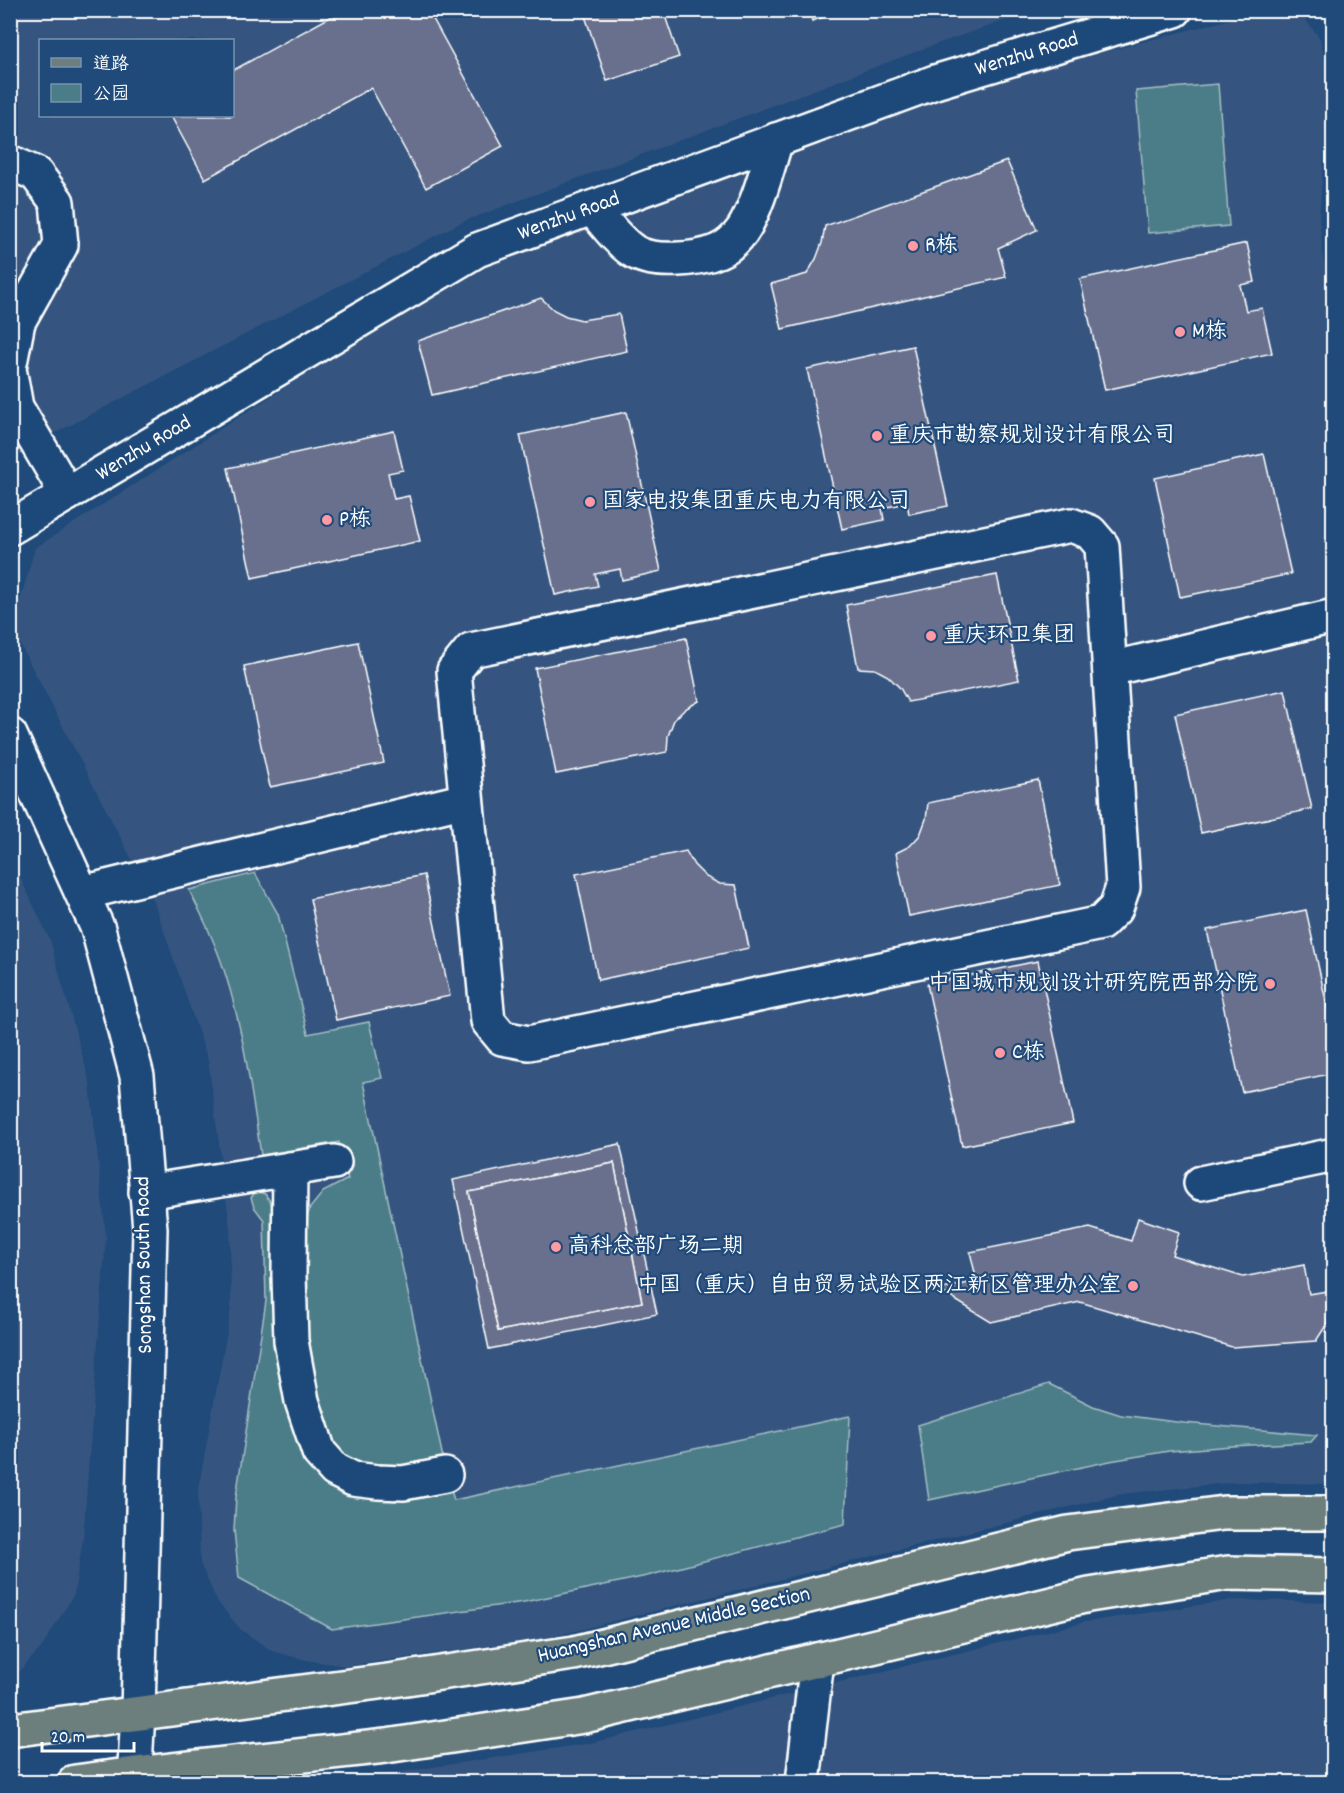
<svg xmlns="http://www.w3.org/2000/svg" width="1344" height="1793" viewBox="0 0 1344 1793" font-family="Dekko,'LXGW WenKai TC',sans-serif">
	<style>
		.built { fill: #355580; fill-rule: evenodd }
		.green { fill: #4b7d88; stroke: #a5bec4; stroke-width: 1.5 }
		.building { fill: #676f8d; stroke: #fff; stroke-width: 1.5; fill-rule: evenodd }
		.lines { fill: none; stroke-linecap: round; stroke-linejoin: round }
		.minor-casing { stroke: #fff; stroke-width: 38 }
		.major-casing { stroke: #fff; stroke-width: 38 }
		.minor { stroke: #1f4a7a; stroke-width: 33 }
		.major { stroke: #6c7f7c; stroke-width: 33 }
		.poi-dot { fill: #ff9aa2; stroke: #1f4a7a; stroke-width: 2 }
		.labels { text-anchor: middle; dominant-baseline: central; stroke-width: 4.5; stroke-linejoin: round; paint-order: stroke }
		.street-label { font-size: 22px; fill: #fff; stroke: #1f4a7a }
		.poi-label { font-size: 22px; fill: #fff; stroke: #1f4a7a; text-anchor: start }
	</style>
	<rect width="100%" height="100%" fill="#1f4a7a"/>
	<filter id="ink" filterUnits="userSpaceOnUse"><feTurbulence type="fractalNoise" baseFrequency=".0167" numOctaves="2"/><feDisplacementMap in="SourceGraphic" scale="12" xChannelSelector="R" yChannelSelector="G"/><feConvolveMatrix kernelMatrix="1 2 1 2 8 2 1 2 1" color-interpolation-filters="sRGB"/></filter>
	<g filter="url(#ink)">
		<g class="built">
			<path d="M11 11H1032L931 46 462 222 11 456ZM40 40H232V116H40Z"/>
			<path d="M1262 11H1279L1302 16 1320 38 1330 80 1319 218 1334 357 1333 1484 1236 1482 1121 1494 551 1637 346 1666 306 1660 272 1651 240 1629 217 1601 200 1563 198 1491 231 1309 230 1228 208 1060 154 902 12 629 35 548 484 260 943 94Z"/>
			<path d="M10 856 50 940 90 1083 106 1237 83 1538 74 1594 42 1647 11 1680Z"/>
			<path d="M1233 1600 1333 1602V1782H353L374 1776 591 1743 1085 1622Z"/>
		</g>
		<g class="green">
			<path d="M1218 84 1229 226 1148 233 1136 91Z"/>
			<path d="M255 873 278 914 308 1034 369 1022 382 1078 363 1082 443 1458 401 1468 359 1466 343 1458 330 1441 319 1408 306 1350 304 1230 310 1208 323 1192 348 1179 339 1142 261 1155C251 1089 243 1024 221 961 212 936 201 913 189 890Z"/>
			<path d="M256 1191 265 1194 274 1207 292 1411C294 1422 295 1433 298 1443 303 1459 312 1471 324 1482 360 1511 409 1495 450 1487L454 1500 850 1416 845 1524 647 1576 524 1602 332 1629 239 1578 234 1530 236 1497 266 1301 264 1220 254 1207 251 1198Z"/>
			<path d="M1049 1384 1093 1406 1121 1415 1184 1423 1317 1435 1311 1442 1232 1446 1169 1451 1110 1461 929 1500 918 1425Z"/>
		</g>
		<g class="building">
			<path d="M343 10H428L503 146 426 188 371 88 205 179 171 116H232V71Z"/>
			<path d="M583 10H663L679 57 607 81Z"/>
			<path d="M809 10H844L812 21Z"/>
			<path d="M1007 161 1037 230 998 248 1006 277 782 329 771 284 807 274 816 259 822 243 825 226Z"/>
			<path d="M1247 243 1255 282 1240 285 1246 311 1262 308 1272 353 1105 390 1080 279Z"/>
			<path d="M541 298 554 310 566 316 582 320 619 314 627 351 432 395 418 341Z"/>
			<path d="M913 346 948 506 909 514 907 503 882 508 884 520 842 529 807 369Z"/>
			<path d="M626 412 661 571 622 580 620 569 595 574 598 586 555 595 520 435Z"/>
			<path d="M394 431 403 470 388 473 394 499 409 496 420 541 252 578 228 468Z"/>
			<path d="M1264 454 1291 574 1180 597 1155 478Z"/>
			<path d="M997 575 1019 680 908 702 900 688 888 676 875 669 858 668 846 605Z"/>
			<path d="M686 638 699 701 685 709 674 720 668 736 667 752 556 774 535 668Z"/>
			<path d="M358 642 384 763 270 787 244 666Z"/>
			<path d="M1285 690 1312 809 1201 833 1175 714Z"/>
			<path d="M1038 780 1060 885 909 916 896 853 910 846 920 835 926 819 928 803Z"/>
			<path d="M686 851 694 865 706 877 720 884 736 885 749 948 598 980 576 874Z"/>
			<path d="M424 875 450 996 336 1020 310 899Z"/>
			<path d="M1306 910 1334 1038V1073L1242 1092 1207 930Z"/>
			<path d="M1038 961 1073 1123 962 1146 927 984Z"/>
			<path d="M620 1144 657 1314 489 1349 453 1180ZM614 1163 642 1302 498 1331 469 1192Z"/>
			<path d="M614 1163 642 1302 498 1331 469 1192Z"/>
			<path d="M1138 1218 1179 1232 1172 1255 1243 1277 1304 1265 1309 1294 1334 1290V1313L1316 1341 1232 1347 1080 1302 991 1322 939 1290 977 1281 970 1252 1090 1228 1131 1241Z"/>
		</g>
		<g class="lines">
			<defs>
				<g id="minor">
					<path d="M10 162 36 174 57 202 61 245 18 322 10 363"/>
					<path d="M592 208C605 223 617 240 633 251 652 264 698 260 718 251 728 247 736 239 742 231 757 209 768 166 776 140"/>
					<path d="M10 374 16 407 67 494"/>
					<path d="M1071 525 1090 532 1102 546 1123 887 1116 908 1101 923 529 1043 502 1038 488 1021 454 671 471 650Z"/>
					<path d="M10 528 477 250 935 82 1175 10"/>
					<path d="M1110 669 1334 616"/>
					<path d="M10 735 98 929 137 1076 150 1229 138 1713 134 1782"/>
					<path d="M82 893 466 800"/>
					<path d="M290 1169 289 1275 291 1341 302 1401 319 1452 335 1470 353 1479 378 1482 403 1483 445 1475"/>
					<path d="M1201 1183 1334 1155"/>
					<path d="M146 1192 334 1162"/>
					<path d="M803 1782 817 1660"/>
				</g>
				<g id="major">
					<path d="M10 1730 387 1681 574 1653 1068 1533 1224 1513H1334"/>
					<path d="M75 1782 135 1774 386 1746 584 1716 1089 1595 1228 1573 1334 1575"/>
				</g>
			</defs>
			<use href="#minor" class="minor-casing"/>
			<use href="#major" class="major-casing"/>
			<use href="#minor" class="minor"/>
			<use href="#major" class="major"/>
		</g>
	</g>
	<g class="poi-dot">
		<circle cx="913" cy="246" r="6"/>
		<circle cx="1180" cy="332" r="6"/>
		<circle cx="877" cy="436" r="6"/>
		<circle cx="590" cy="502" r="6"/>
		<circle cx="327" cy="520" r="6"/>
		<circle cx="931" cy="636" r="6"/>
		<circle cx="1270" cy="984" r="6"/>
		<circle cx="1000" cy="1053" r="6"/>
		<circle cx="556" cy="1247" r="6"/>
		<circle cx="1133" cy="1286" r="6"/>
	</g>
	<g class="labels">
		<g class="street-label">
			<text transform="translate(1027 55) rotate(-17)">Wenzhu Road</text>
			<text transform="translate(569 217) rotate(-20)">Wenzhu Road</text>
			<text transform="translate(144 449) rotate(-31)">Wenzhu Road</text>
			<text transform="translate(145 1265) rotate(-91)">Songshan South Road</text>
			<text transform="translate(674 1626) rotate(-13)">Huangshan Avenue Middle Section</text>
		</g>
		<g class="poi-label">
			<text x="925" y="246">R栋</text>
			<text x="1192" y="332">M栋</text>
			<text x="889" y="436">重庆市勘察规划设计有限公司</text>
			<text x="602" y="502">国家电投集团重庆电力有限公司</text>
			<text x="339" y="520">P栋</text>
			<text x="943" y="636">重庆环卫集团</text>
			<text x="1258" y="984" text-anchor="end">中国城市规划设计研究院西部分院</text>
			<text x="1012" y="1053">C栋</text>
			<text x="568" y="1247">高科总部广场二期</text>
			<text x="1121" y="1286" text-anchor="end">中国（重庆）自由贸易试验区两江新区管理办公室</text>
		</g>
	</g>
	<rect width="1344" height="1793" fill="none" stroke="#1f4a7a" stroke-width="36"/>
	<rect x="18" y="18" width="1308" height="1757" fill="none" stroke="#fff" stroke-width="2" filter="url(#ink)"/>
	<rect x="39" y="39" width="195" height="78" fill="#1f4a7a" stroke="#7992af" stroke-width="1.5"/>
	<rect x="51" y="58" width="30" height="9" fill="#6c7f7c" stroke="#7992af" stroke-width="1.5"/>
	<text x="93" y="69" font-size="18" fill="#ffffff">道路</text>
	<rect x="51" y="84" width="30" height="18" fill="#4b7d88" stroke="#7992af" stroke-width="1.5"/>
	<text x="93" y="99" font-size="18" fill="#ffffff">公园</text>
	<path d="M42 1742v9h92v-9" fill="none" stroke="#ffffff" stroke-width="3"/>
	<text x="51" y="1742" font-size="18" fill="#ffffff" stroke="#1f4a7a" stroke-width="4.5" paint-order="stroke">20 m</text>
</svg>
